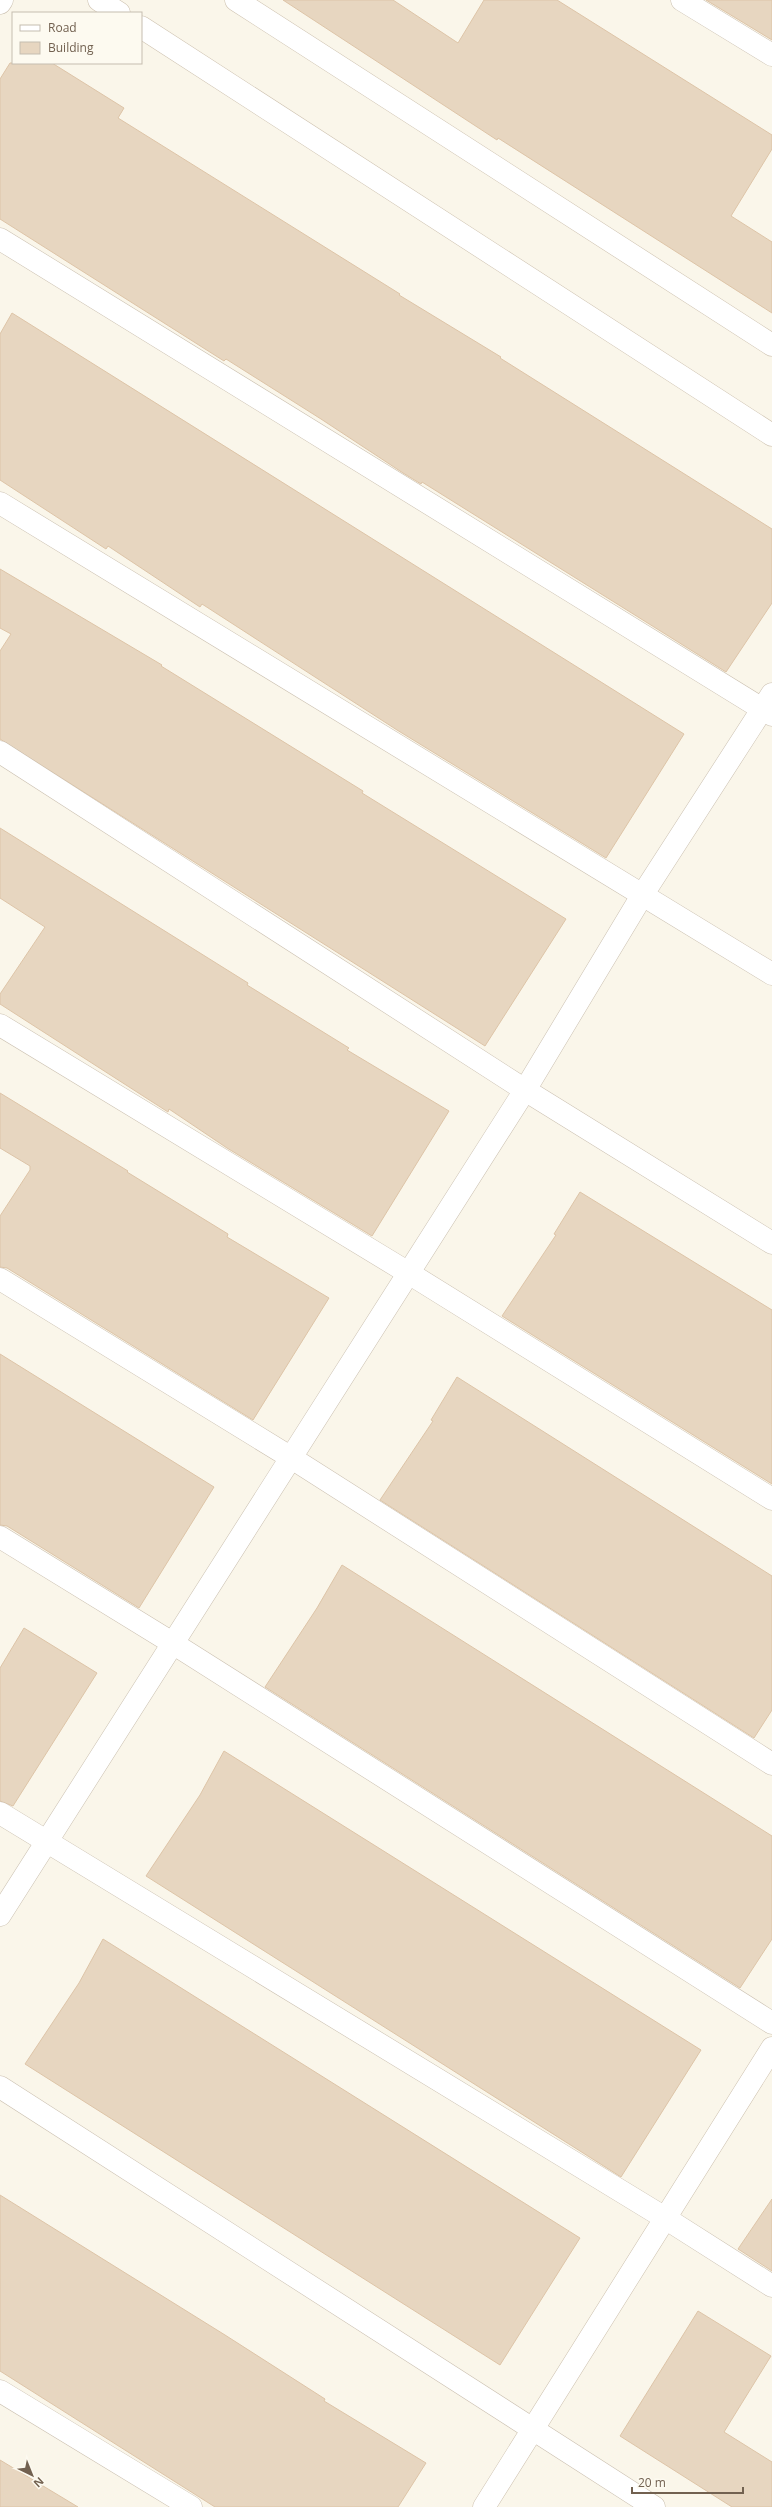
<svg xmlns="http://www.w3.org/2000/svg" width="772" height="2507" viewBox="0 0 772 2507" font-family="'Open Sans',sans-serif">
	<style>
		.building { fill: #e7d6c0; stroke: #ddc4a7 }
		.lines { fill: none; stroke-linecap: round; stroke-linejoin: round }
		.street-casing { stroke: #cbc0b1; stroke-width: 23 }
		.secondary-casing { stroke: #cdc1af; stroke-width: 23 }
		.street { stroke: #fff; stroke-width: 22 }
		.secondary { stroke: #fff; stroke-width: 22 }
	</style>
	<rect width="100%" height="100%" fill="#faf6ea"/>
	<g class="building">
		<path d="M283 0H393L458 43 484 0H557L772 135V149L731 216 772 242V313L498 138 497 140Z"/>
		<path d="M706 0H772V40Z"/>
		<path d="M10 63H52L124 108 118 118 400 294 399 295 501 357 500 358 772 529V603L726 672 422 482 421 484 403 473 321 419 226 359 224 361 0 219V79Z"/>
		<path d="M12 313 684 734 606 858 397 730 202 604 200 607 108 546 106 549 0 480V334Z"/>
		<path d="M0 569 162 665 161 666 363 791 362 793 566 919 485 1046 0 739V651L11 634 0 628Z"/>
		<path d="M0 828 248 983 247 985 349 1048 347 1050 449 1111 372 1236 227 1148 169 1109 168 1112 0 1004V994L45 927 0 898Z"/>
		<path d="M0 1093 128 1171 127 1172 228 1234 227 1237 329 1298 253 1420 7 1268 0 1267V1216L30 1170V1166L0 1148Z"/>
		<path d="M580 1192 772 1310V1484L502 1316 556 1235 554 1234Z"/>
		<path d="M0 1354 214 1487 139 1608 7 1526 0 1525Z"/>
		<path d="M457 1377 772 1576V1710L754 1738 380 1500 433 1421 431 1420Z"/>
		<path d="M342 1565 772 1836V1939L740 1988 265 1687 317 1608Z"/>
		<path d="M24 1628 97 1673 13 1806 0 1801V1668Z"/>
		<path d="M224 1751 701 2050 621 2177 146 1876 200 1795Z"/>
		<path d="M103 1939 580 2238 500 2365 25 2064 79 1983Z"/>
		<path d="M0 2195 225 2335 325 2399 324 2401 426 2463 398 2507H215L0 2371Z"/>
		<path d="M772 2199V2271L738 2249Z"/>
		<path d="M698 2311 771 2356 724 2432 772 2462V2507H732L620 2436Z"/>
		<path d="M0 2460 78 2507H0Z"/>
	</g>
	<g class="lines">
		<defs>
			<g id="street">
				<path d="M682 0 772 55"/>
				<path d="M0 3 2 0"/>
				<path d="M0 239 772 715"/>
				<path d="M0 503 772 974"/>
				<path d="M0 752 525 1090 772 1243"/>
				<path d="M0 1025 407 1272 772 1499"/>
				<path d="M0 1279 290 1457 772 1764"/>
				<path d="M0 1537 174 1644 772 2023"/>
				<path d="M0 1813 665 2218 772 2286"/>
				<path d="M0 1915 525 1090 643 894 772 694"/>
				<path d="M0 2087 654 2507"/>
				<path d="M0 2391 191 2507"/>
			</g>
			<g id="secondary">
				<path d="M99 0 119 13"/>
				<path d="M236 0 772 345"/>
				<path d="M141 27 772 435"/>
				<path d="M484 2507 772 2048"/>
			</g>
		</defs>
		<use href="#street" class="street-casing"/>
		<use href="#secondary" class="secondary-casing"/>
		<use href="#street" class="street"/>
		<use href="#secondary" class="secondary"/>
	</g>
	<rect x="12" y="12" width="130" height="52" fill="#fdfaf0" stroke="#c5bdb0"/>
	<rect x="20" y="25" width="20" height="6" fill="#ffffff" stroke="#c5bdb0"/>
	<text x="48" y="32" font-size="12" fill="#726150">Road</text>
	<rect x="20" y="42" width="20" height="12" fill="#e7d6c0" stroke="#c5bdb0"/>
	<text x="48" y="52" font-size="12" fill="#726150">Building</text>
	<g transform="translate(32 2475) rotate(137)" stroke="#fdfaf0" stroke-width="3" paint-order="stroke">
	<path d="M0-3L7 15L0 10L-7 15Z" fill="#726150"/>
	<text y="-6" font-size="11" font-weight="bold" text-anchor="middle" fill="#726150">N</text>
	</g>
	<path d="M632 2487v6h111v-6" fill="none" stroke="#726150" stroke-width="2"/>
	<text x="638" y="2487" font-size="12" fill="#726150" stroke="#fdfaf0" stroke-width="3" paint-order="stroke">20 m</text>
</svg>
